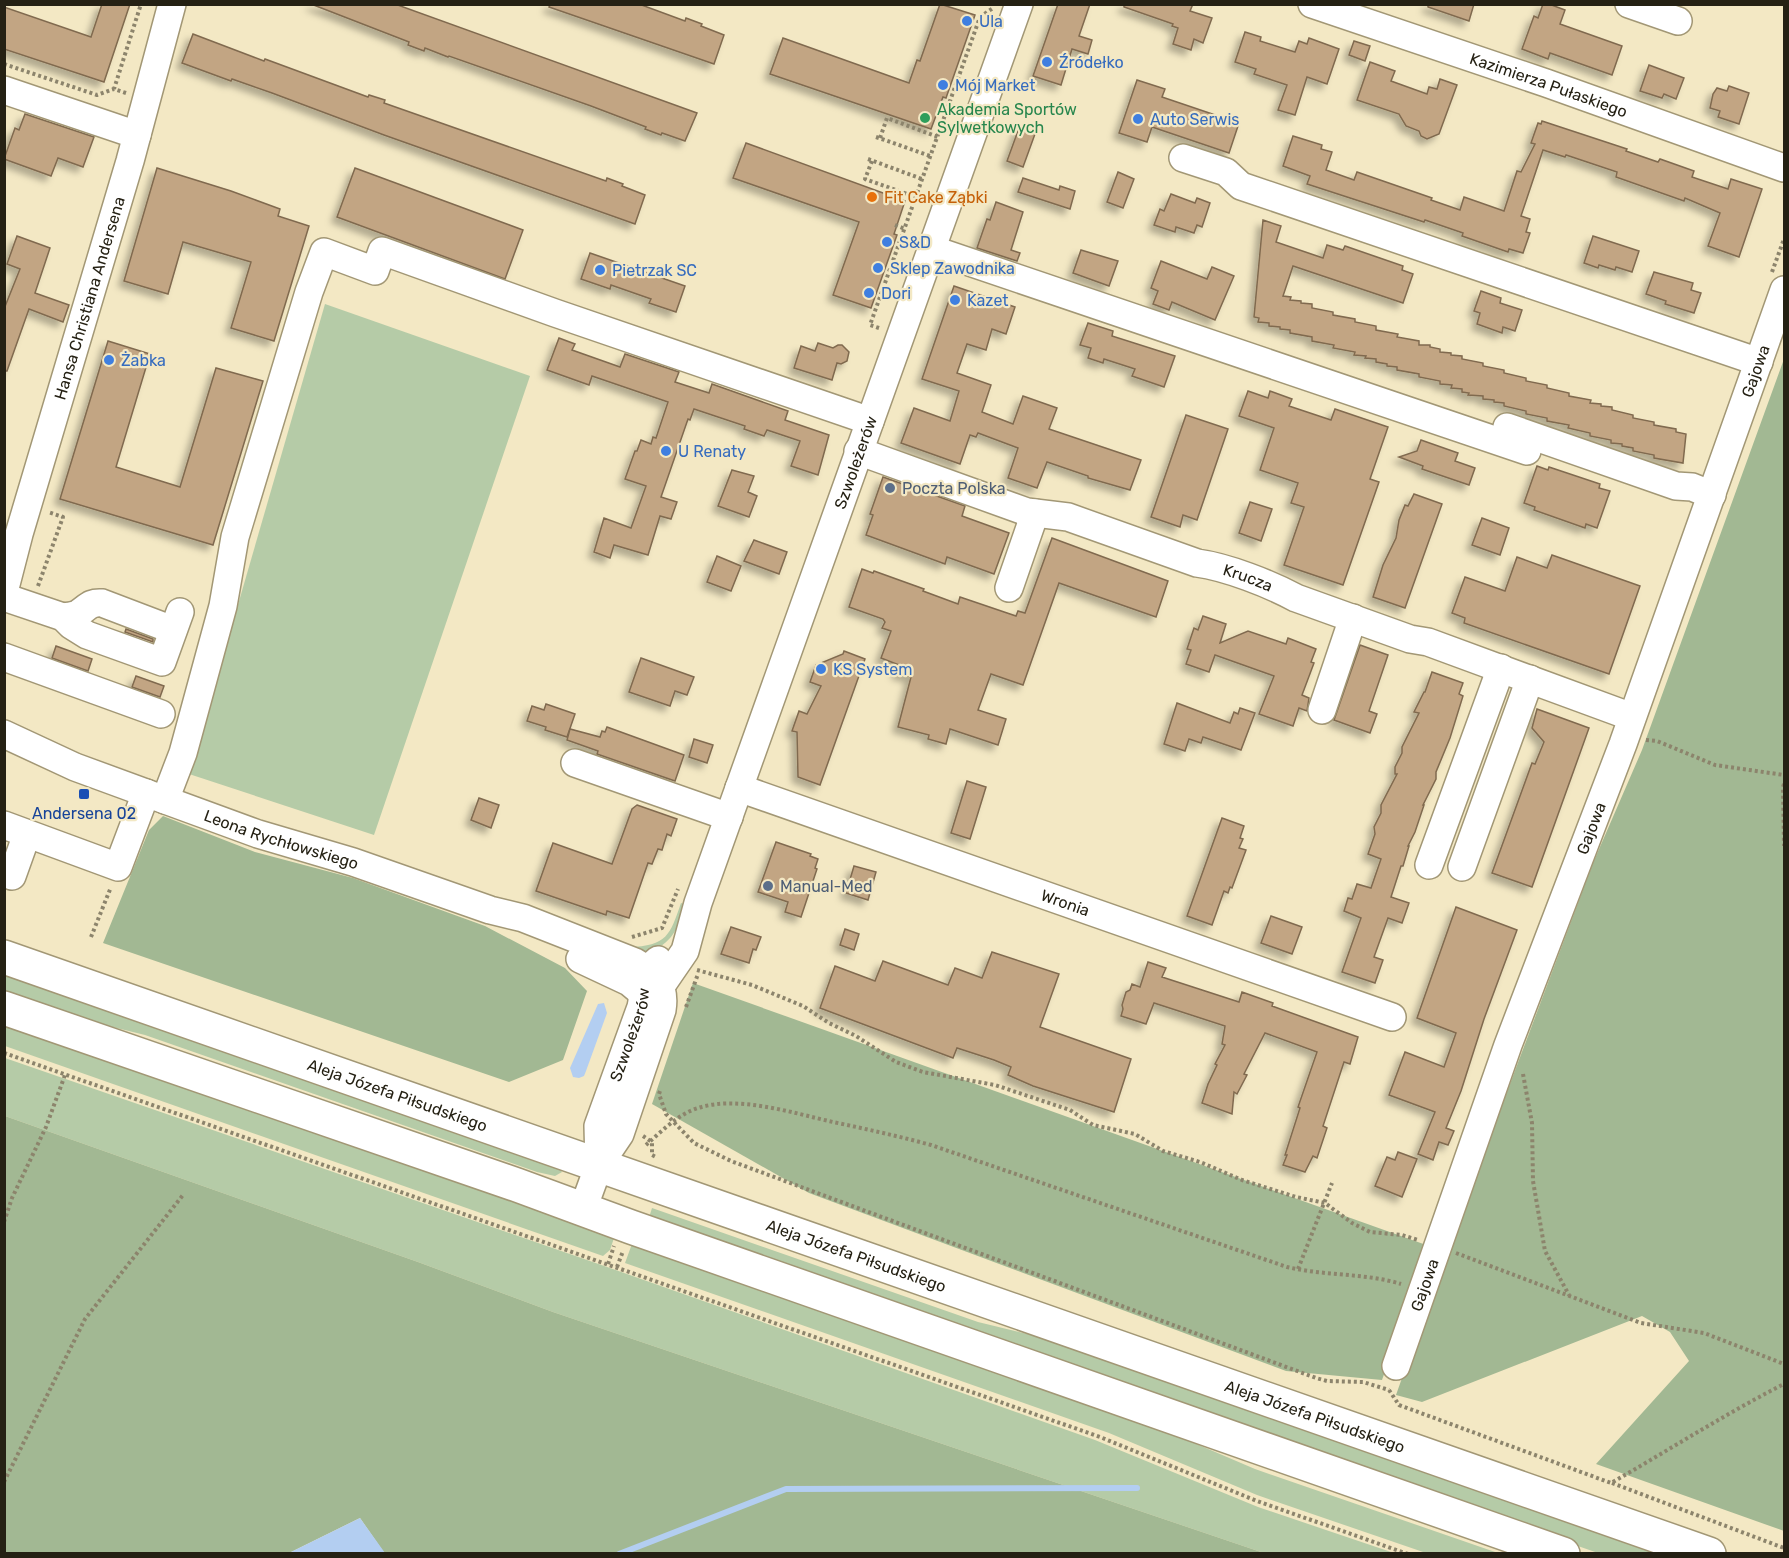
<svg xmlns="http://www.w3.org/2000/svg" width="1789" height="1558" viewBox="0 0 1789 1558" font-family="Rubik,sans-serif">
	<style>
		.green { fill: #b5cba7 }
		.forest { fill: #a2b893 }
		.water { fill: #b3cef1 }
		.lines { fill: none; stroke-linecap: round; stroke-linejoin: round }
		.stream { stroke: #b3cef1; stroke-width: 6 }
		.building { fill: #c2a583; stroke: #806a4f; stroke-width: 1.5; filter: url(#shadow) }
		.minor-casing { stroke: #a29775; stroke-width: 30 }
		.major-casing { stroke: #a29775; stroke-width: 36 }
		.path { stroke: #8c846c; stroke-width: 4; stroke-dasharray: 3 3; stroke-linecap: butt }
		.minor { stroke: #fff; stroke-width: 27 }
		.major { stroke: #fff; stroke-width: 33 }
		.shop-dot { fill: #3f7fe0; stroke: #f3e8c4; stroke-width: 2 }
		.leisure-dot { fill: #2e9e5b; stroke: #f3e8c4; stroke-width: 2 }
		.food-dot { fill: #e8710a; stroke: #f3e8c4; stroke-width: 2 }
		.service-dot { fill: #5c6f8a; stroke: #f3e8c4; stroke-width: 2 }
		.transit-dot { fill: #1a4fb4; stroke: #f3e8c4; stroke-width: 2 }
		.labels { text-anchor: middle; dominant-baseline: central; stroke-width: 4.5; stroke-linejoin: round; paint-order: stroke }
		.shop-label { font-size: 16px; fill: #366cbe; stroke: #f3e8c4; text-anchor: start }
		.street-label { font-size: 16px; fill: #252114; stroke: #f3e8c4 }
		.leisure-label { font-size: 16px; fill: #27864d; stroke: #f3e8c4; text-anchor: start }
		.food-label { font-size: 16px; fill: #c56008; stroke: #f3e8c4; text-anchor: start }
		.service-label { font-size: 16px; fill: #4e5e75; stroke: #f3e8c4; text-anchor: start }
		.transit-label { font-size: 16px; fill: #164399; stroke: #f3e8c4 }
	</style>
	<defs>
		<filter id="shadow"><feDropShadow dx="-5.5" dy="5.5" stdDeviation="3" flood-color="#0004"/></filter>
	</defs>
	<rect width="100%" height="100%" fill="#f3e8c4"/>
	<g class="green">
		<path d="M325 304 530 376 374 835 189 774Z"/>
		<path d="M681 903 686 905C677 931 670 948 641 953L629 947C667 946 670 935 681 903Z"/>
		<path d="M5 970 557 1166 562 1172 555 1176 537 1172 145 1035 60 1014 5 996Z"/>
		<path d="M5 1021 615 1235 610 1250 603 1256 5 1046Z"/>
		<path d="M5 1058 610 1268 1095 1440 1258 1507 1394 1553H1264L553 1312 418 1262 5 1116Z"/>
		<path d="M652 1208 978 1322 1068 1344 1670 1553H1598L648 1221Z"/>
		<path d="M633 1241 1145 1422 1255 1469 1498 1553H1426L1257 1495 1109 1433 625 1263Z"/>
	</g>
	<g class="forest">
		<path d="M1784 359V1531L1596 1464 1689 1361 1670 1332 1642 1316 1422 1402 1396 1395 1442 1265 1593 863 1642 750Z"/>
		<path d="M163 816 255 852 353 878 485 926 565 968 587 991 563 1060 509 1082 103 943 149 830Z"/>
		<path d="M693 983 1429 1246 1382 1380 1286 1371 809 1193 652 1104Z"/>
		<path d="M5 1116 418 1262 553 1312 1264 1553 472 1554C443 1552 415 1554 385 1554L360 1518 289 1553 5 1554Z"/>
	</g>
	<g class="water">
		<path d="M604 1003 607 1013 586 1071 584 1076 579 1078 573 1077 570 1068 598 1004Z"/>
		<path d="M360 1518 385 1553H289Z"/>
	</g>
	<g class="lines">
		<path class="stream" d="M619 1554 786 1489 1137 1488"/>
	</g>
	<g class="building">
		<path d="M102 4H130L104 82 4 49V7L91 37Z"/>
		<path d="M311 4H395L697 113 685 141 662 133 661 135 645 129 646 127 591 106 449 56 448 57 425 48 424 51 408 45 409 42Z"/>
		<path d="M550 4H639L685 21 686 18 702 24 701 26 724 35 714 64 549 7Z"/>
		<path d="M940 4 975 15 946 98 943 97 931 129 770 74 783 38 909 83 917 60 920 61Z"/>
		<path d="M1058 4H1090L1079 36 1092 40 1088 54 1072 49 1061 85 1033 76Z"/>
		<path d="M1124 4H1193L1190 11 1212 18 1203 43 1194 39 1191 50 1173 44 1178 28 1172 26 1173 24 1124 7Z"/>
		<path d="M1428 4H1474L1469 21 1428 7Z"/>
		<path d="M1543 4H1549L1565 10 1560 24 1622 46 1612 75 1550 53 1548 59 1522 49 1534 16 1538 18Z"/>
		<path d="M1245 32 1261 37 1260 41 1295 52 1299 41 1307 44 1309 38 1339 49 1327 84 1307 77 1295 115 1278 110 1287 85 1254 74 1256 69 1235 62Z"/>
		<path d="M193 34 264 61 265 59 368 97 369 95 385 100 384 103 606 181 607 178 623 184 622 186 645 195 635 224 384 135 272 93 232 79 231 81 182 63Z"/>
		<path d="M1354 41 1370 46 1365 61 1349 55Z"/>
		<path d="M1370 62 1395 71 1391 81 1427 94 1429 87 1437 89 1440 79 1457 85 1439 134 1427 139 1421 136 1419 131 1406 126 1399 114 1357 100Z"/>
		<path d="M1649 65 1684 78 1676 99 1664 94 1662 98 1640 91Z"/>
		<path d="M1137 80 1165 89 1162 97 1239 123 1229 153 1152 127 1147 142 1119 133Z"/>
		<path d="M1729 86 1749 93 1739 124 1718 117 1720 111 1710 108 1713 94 1717 88 1727 91Z"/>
		<path d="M25 114 94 137 83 167 58 158 51 176 4 159 15 128 19 130Z"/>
		<path d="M1542 121 1627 149 1626 151 1658 162 1660 159 1694 171 1692 177 1728 189 1731 179 1762 189 1739 257 1708 246 1720 213 1685 198 1684 201 1616 177 1617 172 1566 155 1565 157 1543 150 1521 216 1530 219 1526 232 1530 233 1523 253 1509 249 1508 252 1462 236 1463 233 1425 220 1424 222 1307 184 1310 176 1283 166 1293 136 1322 145 1321 149 1332 152 1326 170 1354 180 1357 172 1432 198 1431 200 1460 210 1464 197 1504 211 1517 171 1521 172 1535 144 1531 143 1538 123 1541 124Z"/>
		<path d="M1019 128 1035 134 1023 167 1007 161Z"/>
		<path d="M746 143 905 201 894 234 897 235 871 308 833 295 859 222 733 178Z"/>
		<path d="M157 168 231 191 280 209 278 216 309 226 274 341 231 328 251 262 183 242 168 294 124 281Z"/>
		<path d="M355 168 523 230 505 279 337 217Z"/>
		<path d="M1118 172 1134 179 1123 208 1107 202Z"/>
		<path d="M1023 178 1059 190 1060 186 1075 191 1070 209 1018 192Z"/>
		<path d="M1171 194 1195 203 1197 198 1210 203 1202 227 1197 225 1194 233 1176 227 1175 232 1154 225 1160 209 1164 211Z"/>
		<path d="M996 202 1023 212 1011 250 1020 253 1017 261 977 248 987 219 990 220Z"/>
		<path d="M1263 220 1281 226 1276 242 1323 258 1327 245 1343 250 1345 246 1403 266 1402 270 1413 274 1403 303 1293 266 1283 296 1291 297 1290 300 1301 301V303L1312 304V308L1333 312V315L1355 319V322L1376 326V330L1398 334 1397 337 1419 341V345H1430V347L1440 349V352L1451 353V355L1462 356V359L1483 363V366L1504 370V373L1526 378V381L1547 385V388L1569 393V396L1591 400 1590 403 1601 404V406L1612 407V410L1633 415V418L1654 422V425L1676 429V432L1686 434 1683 463 1654 458V455L1633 451V448L1622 446V444L1611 443V440L1590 436V433L1568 428 1569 425 1547 421V418L1526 414V411L1504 406V403L1494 402V400L1483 399V396L1468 395 1469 393 1462 392V389L1451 388 1452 385 1440 384V381L1419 377V374L1397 370V367L1387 366V364L1376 362V359L1365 358 1366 356 1354 355 1355 352 1333 348 1334 345 1312 341V337L1290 333V330L1280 329V327L1269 326V323L1258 322 1259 318 1254 317Z"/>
		<path d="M17 236 50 248 35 293 69 305 63 322 29 309 7 371H4V309L20 269 7 264Z"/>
		<path d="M1593 236 1639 251 1632 272 1616 267 1615 270 1599 265 1598 268 1584 263Z"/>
		<path d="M1081 250 1118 261 1109 286 1073 273Z"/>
		<path d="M590 253 685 286 676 312 649 303 651 299 611 285 610 289 581 279Z"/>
		<path d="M1161 261 1207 279 1212 267 1234 276 1215 320 1172 302 1169 310 1153 304 1158 291 1151 288Z"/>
		<path d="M1654 272 1693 283 1691 290 1701 293 1694 313 1665 304 1666 301 1646 294Z"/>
		<path d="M954 286 1015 307 1006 334 992 329 986 350 967 344 957 373 991 385 982 412 1013 424 1023 396 1057 408 1049 429 1141 460 1130 490 1088 478V476L1047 462 1037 488 1008 478 1018 448 978 433 976 437 970 435 960 464 901 443 914 408 950 421 959 391 922 379Z"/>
		<path d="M1481 291 1501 298 1500 303 1522 310 1515 331 1503 327 1502 333 1477 324 1480 313 1474 311Z"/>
		<path d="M1088 323 1113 331 1112 336 1175 356 1164 387 1132 376 1135 369 1104 359 1103 363 1088 358 1091 348 1080 345Z"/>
		<path d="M559 338 575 344 572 350 620 367 625 354 679 372 675 382 709 393 712 384 788 411 785 420 829 435 818 475 791 466 800 441 767 430 764 436 744 429 745 426 694 409 690 420 688 419 661 497 677 502 671 519 660 516 648 555 614 545 610 558 594 552 604 518 631 528 646 486 625 479 635 451H637L641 440 651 444 653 437 656 438 668 402 592 376 589 385 547 370Z"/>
		<path d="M108 341 150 354 116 467 180 487 216 368 263 381 213 545 60 499Z"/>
		<path d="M818 343 833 348 838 345H842L849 352 847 361 841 364 837 363 832 380 794 368 801 346 815 351Z"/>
		<path d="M1248 391 1268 398 1270 391 1292 399 1289 406 1331 420 1335 409 1388 427 1370 479 1379 482 1343 585 1284 565 1304 507 1291 503 1298 483 1260 470 1274 428 1239 416Z"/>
		<path d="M1186 415 1228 429 1197 520 1183 515 1180 527 1151 517Z"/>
		<path d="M1421 440 1458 453 1455 461 1475 468 1469 485 1422 469 1423 466 1399 457 1417 451Z"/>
		<path d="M1537 466 1548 470 1549 467 1600 484 1599 488 1610 491 1597 528 1586 524 1585 528 1534 510 1535 507 1524 503Z"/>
		<path d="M732 470 754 476 748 492 757 496 749 517 718 506Z"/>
		<path d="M883 477 965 506 962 516 1009 533 994 574 947 557 945 564 866 535 873 515 870 514Z"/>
		<path d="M1414 494 1442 504 1405 608 1373 597 1383 565 1396 538 1399 520 1405 505 1408 506Z"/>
		<path d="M1250 502 1272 509 1261 541 1239 533Z"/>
		<path d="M1482 518 1509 528 1500 555 1472 545Z"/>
		<path d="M1052 538 1168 581 1156 617 1059 583 1023 685 991 674 978 710 1006 719 998 745 950 729 946 744 928 739 929 735 898 727 911 677 897 673 899 665 881 658 891 631 882 628 885 622 883 619 849 607 862 569 873 573 874 571 924 589 923 591 958 604 960 597 1016 616 1018 611 1025 613Z"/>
		<path d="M754 540 787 552 779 574 744 561Z"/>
		<path d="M1552 555 1640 586 1609 674 1464 623 1465 618 1452 613 1465 577 1505 591 1517 557 1547 568Z"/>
		<path d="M717 556 741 566 731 591 707 582Z"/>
		<path d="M1203 616 1226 624 1220 643 1248 631 1286 644 1288 638 1316 649 1311 662 1314 663 1302 695 1309 698 1307 711 1299 708 1293 726 1259 714 1274 676 1215 655 1209 672 1186 664 1191 650 1187 649 1194 628 1198 630Z"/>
		<path d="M126 629 153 639V642L125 632Z"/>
		<path d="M1360 645 1388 655 1369 711 1377 714 1370 733 1334 720Z"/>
		<path d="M56 646 92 659 88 671 52 658Z"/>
		<path d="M844 651 865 659 820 785 798 777 797 732 792 731 799 711 807 714 821 686 810 682 816 665 843 654Z"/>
		<path d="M641 658 694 677 687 695 675 691 670 706 629 692Z"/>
		<path d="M1432 672 1463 683 1459 694 1463 696 1450 738 1436 772V779L1423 805H1424L1415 832 1408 846H1409L1403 866H1401L1391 897 1409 903 1402 923 1388 918 1374 957 1383 960 1375 983 1342 972 1361 918 1344 911 1348 898 1352 899 1357 884 1371 888 1381 859 1368 854 1375 834 1374 827 1381 813V805L1397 774H1395V767L1402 753V747L1419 713 1414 712 1424 692H1425Z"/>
		<path d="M136 676 164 686 160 697 132 687Z"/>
		<path d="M1177 703 1230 723 1234 712 1238 714 1240 708 1255 713 1241 750 1203 737 1201 743 1189 739 1185 751 1164 744Z"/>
		<path d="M546 704 575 714 567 737 545 730 546 727 527 721 532 706 544 710Z"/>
		<path d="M1537 709 1589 728 1532 887 1492 873 1532 763 1535 764 1544 742 1532 728Z"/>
		<path d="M607 727 684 755 675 781 597 754 598 751 567 740 570 729 600 737 602 731 605 732Z"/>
		<path d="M694 739 713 745 707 763 689 757Z"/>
		<path d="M967 781 986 787 970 839 951 833Z"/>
		<path d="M479 798 499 805 491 828 471 820Z"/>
		<path d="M637 805 677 819 671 836 667 834 662 850 658 849 652 864 648 863 629 918 607 911 606 915 536 891 553 843 612 864 632 809Z"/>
		<path d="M1222 818 1244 826 1240 838 1243 839 1239 848 1246 850 1232 888 1230 887 1228 893 1224 891 1212 925 1187 916Z"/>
		<path d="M776 842 811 854 810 856 818 859 815 868 817 869 801 917 785 912 788 902 758 892Z"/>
		<path d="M854 866 876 872 868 900 846 893Z"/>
		<path d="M1456 907 1517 930 1484 1019 1461 1091 1446 1128 1454 1131 1448 1145 1439 1142 1433 1160 1418 1154 1435 1112 1389 1095 1405 1052 1444 1067 1456 1033 1417 1018Z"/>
		<path d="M1271 916 1302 927 1292 954 1261 943Z"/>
		<path d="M731 927 761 937 756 950 753 949 749 963 721 954Z"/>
		<path d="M845 929 859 934 854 950 840 945Z"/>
		<path d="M992 952 1059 974 1040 1027 1131 1059 1114 1112 1033 1086 1008 1075 1011 1067 994 1060 957 1048 953 1058 820 1008 835 966 875 981 883 961 948 985 955 968 982 978Z"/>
		<path d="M1148 962 1166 968 1162 977 1239 1002 1242 992 1273 1003 1272 1006 1358 1037 1350 1064 1344 1062 1323 1126 1327 1128 1317 1158 1313 1156 1305 1172 1283 1165 1287 1155H1285L1300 1108 1298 1107 1317 1052 1265 1033 1244 1074 1247 1075 1237 1094 1234 1092 1232 1114 1202 1103 1208 1084 1217 1065 1215 1064 1225 1045 1222 1044 1225 1026 1154 1003 1146 1024 1121 1016 1123 1009 1122 1005 1126 992 1130 990 1132 984 1140 987Z"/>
		<path d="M1398 1152 1417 1159 1402 1197 1375 1186 1387 1157 1395 1160Z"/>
	</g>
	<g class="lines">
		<defs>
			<g id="minor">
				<path id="s1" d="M1312 4 1546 83 1784 168"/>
				<path d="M1629 4 1678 21"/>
				<path d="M4 90 137 135"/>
				<path d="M1183 158 1226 172 1241 186 1759 362"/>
				<path d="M931 249 1527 451"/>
				<path d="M1507 427 1676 486 1692 487 1712 495"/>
				<path id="s2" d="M858 451 1027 512 1068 517 1197 563C1227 567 1270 584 1296 598L1410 639 1428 642 1632 717"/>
				<path d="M1009 588 1035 513"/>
				<path id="s3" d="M4 592 19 534 130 161 172 4"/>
				<path d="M4 597 63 617 71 625 87 635 162 662 180 612"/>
				<path d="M63 617C68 616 74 616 79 613 88 607 90 602 102 603L173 630"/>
				<path d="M4 657 161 714"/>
				<path d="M1322 710 1353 618"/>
				<path id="s4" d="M4 734 75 767 258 834 353 862 490 910 523 918 635 962C655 973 666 986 662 1010L620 1134 599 1165 583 1209"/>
				<path d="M575 763 729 817"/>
				<path id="s5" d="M739 788 1392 1017"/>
				<path d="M165 800 183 753 223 606 235 537 309 292 324 252 375 271 382 251 555 313 870 421"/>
				<path d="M4 825 118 867 146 793"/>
				<path d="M1429 865 1501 668"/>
				<path d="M1462 867 1530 679"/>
				<path d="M12 876 27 834"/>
				<path d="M580 959 629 982 641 992"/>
				<path id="s6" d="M661 986 685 951 698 903 1019 4"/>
				<path id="s7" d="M599 1165 598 1126 641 1007C646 985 637 977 658 960"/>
				<path id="s8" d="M1396 1366 1508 1045 1623 744 1784 290"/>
			</g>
			<g id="major">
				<path id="s9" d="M4 957 1709 1554"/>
				<path d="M4 1008 517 1185 631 1227 1563 1554"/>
			</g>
		</defs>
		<use href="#minor" class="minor-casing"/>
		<use href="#major" class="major-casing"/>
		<g class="path">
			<path d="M4 64 97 95 114 89"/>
			<path d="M126 93 114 89 141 4"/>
			<path d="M876 137 930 156"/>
			<path d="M880 138 887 118 938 137"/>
			<path d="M868 159 922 179"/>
			<path d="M872 161 865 179 916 197"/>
			<path d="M899 199 902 192"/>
			<path d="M895 225 905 229"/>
			<path d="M1772 272 1784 239"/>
			<path d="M879 328 870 325 980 17 993 8"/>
			<path d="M38 586 63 517 48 512"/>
			<path d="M1646 740 1657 741 1715 765 1784 775"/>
			<path d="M1784 784 1783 787 1784 846"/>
			<path d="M91 937 111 887"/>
			<path d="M632 937 662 928 678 889"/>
			<path d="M697 970 752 985 803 1006 829 1023 856 1036 896 1062 923 1072 995 1085 1070 1110 1093 1125 1135 1134 1163 1151 1200 1162 1242 1180 1296 1197 1325 1203 1352 1223 1370 1232 1402 1235 1418 1240"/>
			<path d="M686 1007 698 974"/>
			<path d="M4 1053 1100 1437 1257 1501 1408 1554"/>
			<path d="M1523 1074 1532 1123 1533 1181 1545 1251 1569 1295"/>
			<path d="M660 1091 659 1094 666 1114 694 1143 731 1161 1316 1378 1327 1381 1363 1382 1389 1390"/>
			<path d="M643 1136 652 1142V1155L656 1157"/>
			<path d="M646 1145C661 1132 678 1114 698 1108 738 1095 793 1113 833 1122 866 1129 898 1136 931 1145L1287 1267C1325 1276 1366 1273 1401 1284"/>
			<path d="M4 1222 12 1198 46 1127 65 1075"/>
			<path d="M1456 1253 1641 1323 1704 1333 1784 1364"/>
			<path d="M608 1264 614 1246"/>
			<path d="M617 1267 623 1251"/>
			<path d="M1298 1269 1332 1183"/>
			<path d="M1389 1390 1399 1405 1611 1483C1669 1450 1725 1414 1784 1384"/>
			<path d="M4 1482 85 1319 183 1195"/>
			<path d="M1612 1483 1784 1548"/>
		</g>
		<use href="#minor" class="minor"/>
		<use href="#major" class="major"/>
	</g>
	<g class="shop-dot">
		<circle cx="967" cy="21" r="6"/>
		<circle cx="1047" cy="62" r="6"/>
		<circle cx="943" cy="85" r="6"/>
		<circle cx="1138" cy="119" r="6"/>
		<circle cx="887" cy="242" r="6"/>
		<circle cx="878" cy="268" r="6"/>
		<circle cx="600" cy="270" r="6"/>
		<circle cx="869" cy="293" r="6"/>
		<circle cx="955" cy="300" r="6"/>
		<circle cx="109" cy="360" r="6"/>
		<circle cx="666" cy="451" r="6"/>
		<circle cx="821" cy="669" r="6"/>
	</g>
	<circle class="leisure-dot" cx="925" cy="118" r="6"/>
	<circle class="food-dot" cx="872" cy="197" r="6"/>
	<g class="service-dot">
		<circle cx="890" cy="488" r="6"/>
		<circle cx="768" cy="886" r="6"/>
	</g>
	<rect class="transit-dot" x="78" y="788" width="12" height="12" rx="3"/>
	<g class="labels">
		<g class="shop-label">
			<text x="979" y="21">Ula</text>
			<text x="1059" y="62">Źródełko</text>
			<text x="955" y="85">Mój Market</text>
			<text x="1150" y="119">Auto Serwis</text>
			<text x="899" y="242">S&amp;D</text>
			<text x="890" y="268">Sklep Zawodnika</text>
			<text x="612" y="270">Pietrzak SC</text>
			<text x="881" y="293">Dori</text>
			<text x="967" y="300">Kazet</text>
			<text x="121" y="360">Żabka</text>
			<text x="678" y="451">U Renaty</text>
			<text x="833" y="669">KS System</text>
		</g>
		<g class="street-label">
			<text stroke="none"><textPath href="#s1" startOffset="250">Kazimierza Pułaskiego</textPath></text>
			<text stroke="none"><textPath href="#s3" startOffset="306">Hansa Christiana Andersena</textPath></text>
			<text stroke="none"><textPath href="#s8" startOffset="1058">Gajowa</textPath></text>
			<text stroke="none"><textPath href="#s6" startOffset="560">Szwoleżerów</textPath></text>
			<text stroke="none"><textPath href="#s2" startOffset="411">Krucza</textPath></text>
			<text stroke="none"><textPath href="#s8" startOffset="572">Gajowa</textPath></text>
			<text stroke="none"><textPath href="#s4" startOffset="297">Leona Rychłowskiego</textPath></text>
			<text stroke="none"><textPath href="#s5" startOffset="346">Wronia</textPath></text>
			<text stroke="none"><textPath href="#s7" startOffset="136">Szwoleżerów</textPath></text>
			<text stroke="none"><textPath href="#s9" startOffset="417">Aleja Józefa Piłsudskiego</textPath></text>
			<text stroke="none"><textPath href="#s9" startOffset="903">Aleja Józefa Piłsudskiego</textPath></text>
			<text stroke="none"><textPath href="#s8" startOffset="86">Gajowa</textPath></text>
			<text stroke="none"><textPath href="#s9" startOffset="1389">Aleja Józefa Piłsudskiego</textPath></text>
		</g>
		<g class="leisure-label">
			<text x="937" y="109">Akademia Sportów<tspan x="937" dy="18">Sylwetkowych</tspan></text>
		</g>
		<g class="food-label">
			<text x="884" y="197">Fit Cake Ząbki</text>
		</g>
		<g class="service-label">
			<text x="902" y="488">Poczta Polska</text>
			<text x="780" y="886">Manual-Med</text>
		</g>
		<g class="transit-label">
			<text x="84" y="813">Andersena 02</text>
		</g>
	</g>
	<rect width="1789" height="1558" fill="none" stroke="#252114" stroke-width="12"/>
</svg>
